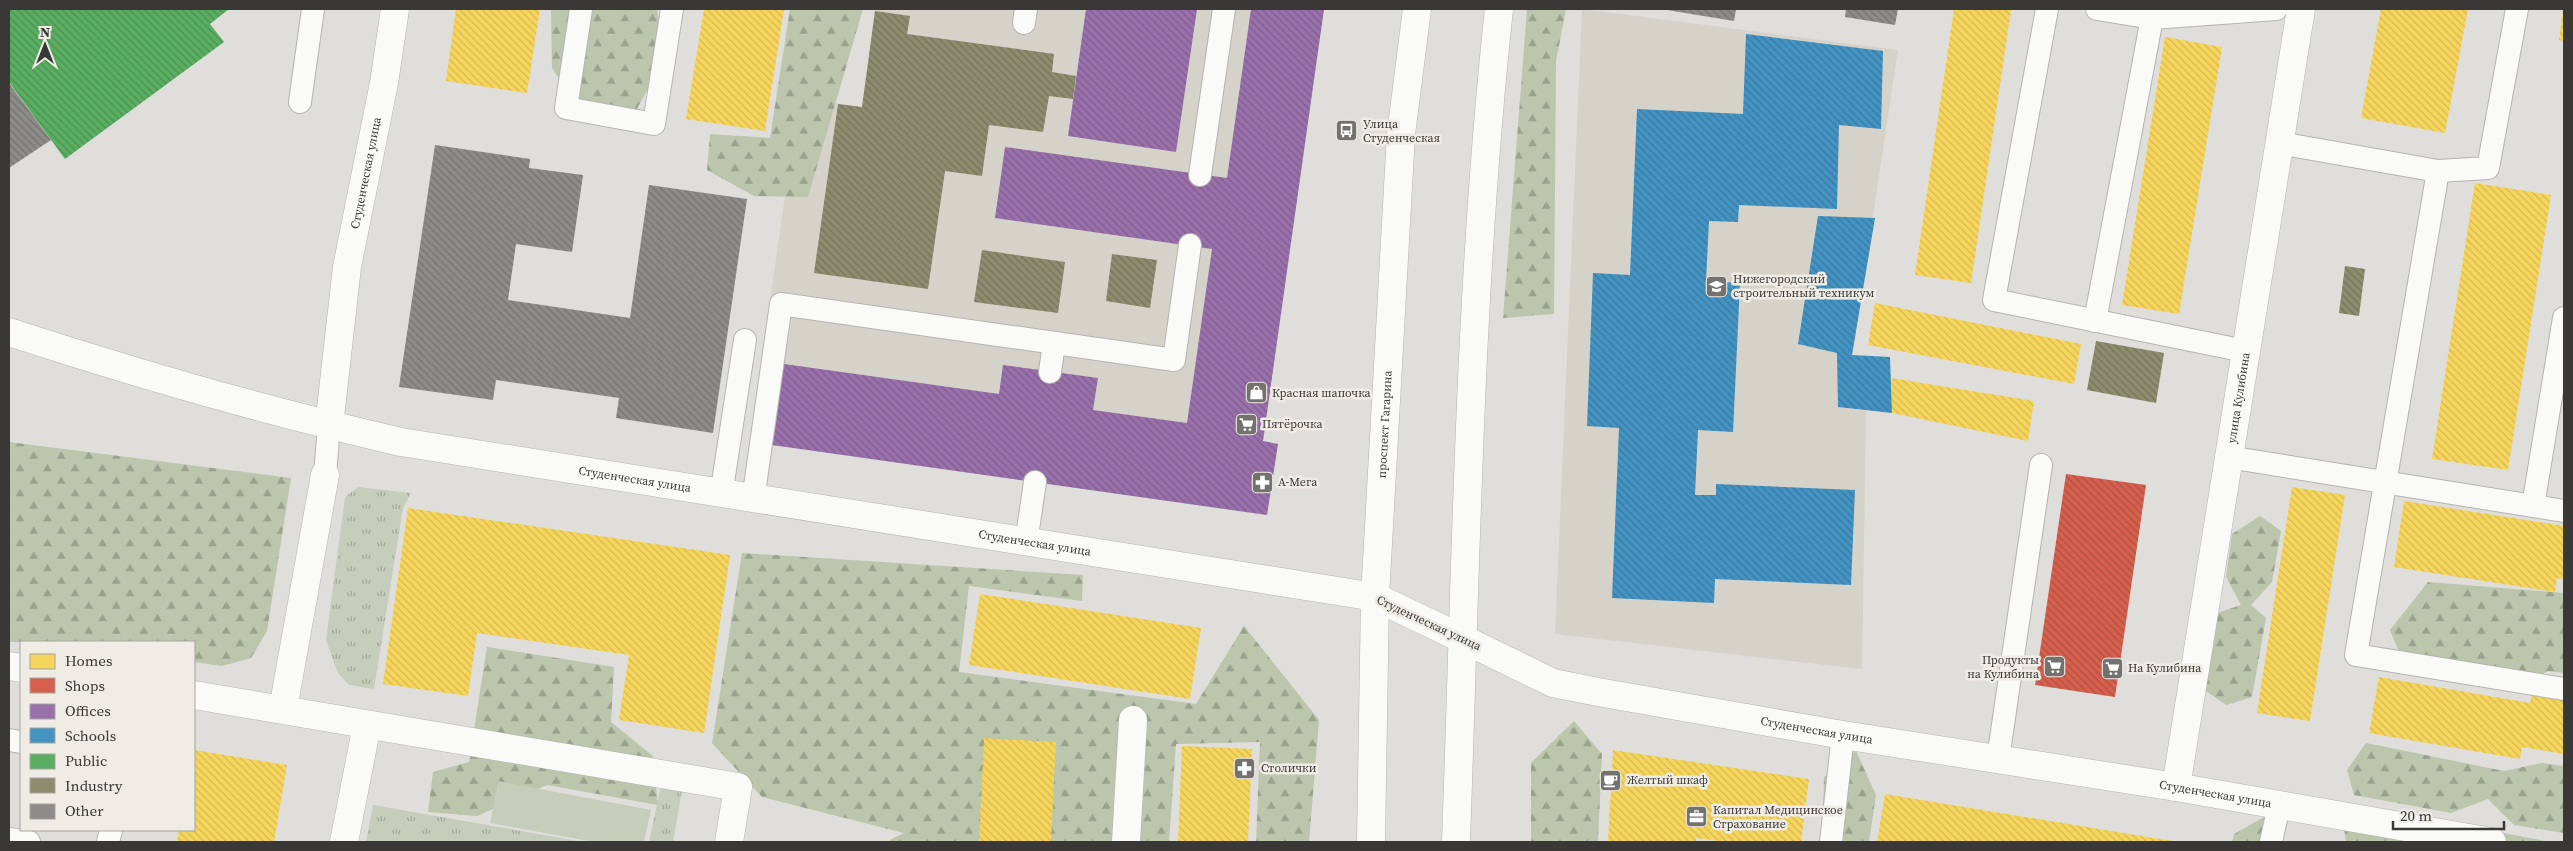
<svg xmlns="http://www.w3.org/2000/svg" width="2573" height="851" viewBox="0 0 2573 851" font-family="'Source Serif 4',serif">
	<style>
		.built { fill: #d5d2c9 }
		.grass { fill: url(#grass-tufts) }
		.forest { fill: url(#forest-firs) }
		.park { fill: #c6cebb }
		.homes { fill: url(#homes-back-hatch) }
		.shops { fill: url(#shops-back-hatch) }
		.offices { fill: url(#offices-back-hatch) }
		.schools { fill: url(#schools-back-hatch) }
		.public { fill: url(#public-back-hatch) }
		.industry { fill: url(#industry-back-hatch) }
		.building { fill: url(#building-back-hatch) }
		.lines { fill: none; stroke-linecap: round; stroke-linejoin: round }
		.lane-casing { stroke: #b5b4b1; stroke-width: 24 }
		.street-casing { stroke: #b5b4b1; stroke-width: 29 }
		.secondary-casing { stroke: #b5b4b1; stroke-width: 29 }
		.primary-casing { stroke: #b5b4b1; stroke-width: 29 }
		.lane { stroke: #fafaf9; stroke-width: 22 }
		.street { stroke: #fafaf9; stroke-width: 28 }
		.secondary { stroke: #fafaf9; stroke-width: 28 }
		.primary { stroke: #fafaf9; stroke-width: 28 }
		.labels { text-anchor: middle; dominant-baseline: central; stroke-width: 5; stroke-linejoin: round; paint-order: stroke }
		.poi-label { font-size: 12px; fill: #393836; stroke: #efece5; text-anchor: start }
		.street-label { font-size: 12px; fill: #393836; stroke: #efece5 }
	</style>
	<defs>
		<pattern id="grass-tufts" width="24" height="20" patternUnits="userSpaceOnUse" patternTransform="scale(1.25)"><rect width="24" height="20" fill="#c6cebb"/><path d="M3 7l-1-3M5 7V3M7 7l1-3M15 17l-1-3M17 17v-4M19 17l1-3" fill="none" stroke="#a2a899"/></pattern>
		<pattern id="forest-firs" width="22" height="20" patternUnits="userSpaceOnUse" patternTransform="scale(1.25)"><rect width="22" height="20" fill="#bbc6ac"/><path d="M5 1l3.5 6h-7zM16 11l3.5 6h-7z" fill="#99a28d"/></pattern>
		<pattern id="homes-back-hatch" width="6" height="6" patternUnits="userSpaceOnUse" patternTransform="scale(1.25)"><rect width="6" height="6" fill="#f6d55c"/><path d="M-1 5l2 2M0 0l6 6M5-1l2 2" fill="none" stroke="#d4b851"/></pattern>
		<pattern id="shops-back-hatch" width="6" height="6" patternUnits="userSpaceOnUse" patternTransform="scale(1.25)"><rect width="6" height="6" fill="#d6604d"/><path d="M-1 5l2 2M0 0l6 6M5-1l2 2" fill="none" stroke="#af5041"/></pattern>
		<pattern id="offices-back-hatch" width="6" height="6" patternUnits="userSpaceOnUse" patternTransform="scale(1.25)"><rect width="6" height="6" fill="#9970ab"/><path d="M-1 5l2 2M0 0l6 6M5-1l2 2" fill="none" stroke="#7e5d8c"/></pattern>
		<pattern id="schools-back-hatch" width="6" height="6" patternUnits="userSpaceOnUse" patternTransform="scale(1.25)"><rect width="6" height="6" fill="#4393c3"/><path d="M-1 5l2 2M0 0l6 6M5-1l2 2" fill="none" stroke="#39799f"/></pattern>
		<pattern id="public-back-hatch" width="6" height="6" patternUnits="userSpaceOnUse" patternTransform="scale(1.25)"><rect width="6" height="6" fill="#5aae61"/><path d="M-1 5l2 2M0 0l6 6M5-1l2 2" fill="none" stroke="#4b8f51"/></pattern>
		<pattern id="industry-back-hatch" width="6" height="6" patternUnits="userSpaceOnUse" patternTransform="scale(1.25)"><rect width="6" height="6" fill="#8c8c6e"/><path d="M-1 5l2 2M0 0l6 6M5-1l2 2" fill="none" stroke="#73735b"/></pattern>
		<pattern id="building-back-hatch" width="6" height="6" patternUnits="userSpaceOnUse" patternTransform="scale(1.25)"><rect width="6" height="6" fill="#8d8c89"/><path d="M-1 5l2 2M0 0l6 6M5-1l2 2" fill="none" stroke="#747371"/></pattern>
	</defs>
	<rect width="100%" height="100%" fill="#dfdeda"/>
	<g class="built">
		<path d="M875 9H1324L1263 441 1278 444 1267 515 750 441 799 98 862 107Z"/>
		<path d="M1582 9 1898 50 1852 355 1838 407 1866 411 1862 669 1555 634Z"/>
	</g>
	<g class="grass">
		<path d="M358 487 411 493 403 508 374 689 349 685 338 673 326 640 345 497Z"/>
		<path d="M662 781 683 785 673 842H649Z"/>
		<path d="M373 805 584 842H366Z"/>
	</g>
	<g class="forest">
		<path d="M551 9H657L664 60 634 114 586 119 552 68Z"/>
		<path d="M790 9H863L808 197 754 196 707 170 710 134 770 138Z"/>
		<path d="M1527 9H1566L1556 61 1554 314 1503 318Z"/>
		<path d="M9 442 291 478 267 631 251 658 222 666 194 662V642H9Z"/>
		<path d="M2260 516 2281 531 2272 582 2251 605 2266 618 2252 697 2226 705 2203 689 2217 613 2241 605 2226 577 2232 534Z"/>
		<path d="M742 553 1083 575 1082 601 969 586 959 672 1196 704 1244 626 1319 720 1309 842H1256L1260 742 1176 744 1169 842H886L904 833 762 797 712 743Z"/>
		<path d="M2428 582 2564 593V673L2548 671 2510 691 2407 671 2390 630Z"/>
		<path d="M487 647 614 667 611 722 653 756 658 805 547 785 477 816 428 812 433 772 469 762Z"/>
		<path d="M1574 721 1602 754 1598 842H1531V763Z"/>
		<path d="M2366 743 2504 771 2542 763 2564 766V833L2514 825 2488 799 2451 813 2354 795 2347 770Z"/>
		<path d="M1856 751 1876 795 1869 842H1822L1824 777Z"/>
		<path d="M2374 809 2551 842H2346L2344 828Z"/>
		<path d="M2271 813 2281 842H2232L2234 834Z"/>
	</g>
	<path class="park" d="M498 781 651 810 644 842H594L490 823Z"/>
	<g class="homes">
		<path d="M456 9H540L527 93 446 81Z"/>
		<path d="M704 9H784L765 131 686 119Z"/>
		<path d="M1954 9 2011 10 1971 283 1915 275Z"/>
		<path d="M2381 9H2468L2445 133 2361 118Z"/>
		<path d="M2563 9H2564V41L2559 40Z"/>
		<path d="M2165 37 2222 47 2179 314 2122 305Z"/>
		<path d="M2475 183 2551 195 2508 470 2432 459Z"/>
		<path d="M1875 303 2081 344 2074 384 1868 345Z"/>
		<path d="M1891 378 2034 401 2028 441 1892 413Z"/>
		<path d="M2292 487 2345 495 2310 721 2257 713Z"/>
		<path d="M2404 501 2564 526V579L2557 578 2555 592 2394 567Z"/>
		<path d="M408 508 730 555 704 733 619 720 629 655 477 633 468 696 383 684Z"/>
		<path d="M980 594 1201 628 1190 699 969 665Z"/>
		<path d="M2379 677 2530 703 2533 690 2564 695V754L2522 747 2520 759 2369 733Z"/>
		<path d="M984 738 1056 742 1051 842H979Z"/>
		<path d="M1182 746 1252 749 1248 842H1178Z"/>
		<path d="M194 750 287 765 274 842H177L179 830H194Z"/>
		<path d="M1613 750 1809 779 1801 842H1726L1696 838V842H1608Z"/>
		<path d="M1885 794 2172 841V842H1877Z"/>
	</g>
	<path class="shops" d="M2066 474 2146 485 2115 697 2035 685Z"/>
	<g class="offices">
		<path d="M1086 9H1197L1176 152 1068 136Z"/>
		<path d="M1251 9H1324L1263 441 1278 444 1267 515 772 445 784 364 999 394 1003 365 1098 378 1093 410 1187 423 1212 249 995 218 1005 147 1227 178Z"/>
	</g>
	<g class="schools">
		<path d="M1746 34 1883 51 1881 129 1839 125 1837 209 1739 205 1738 222 1709 221 1706 281 1740 283 1733 432 1698 430 1695 495H1716V484L1855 490 1851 585 1715 579 1714 603 1612 598 1619 428 1587 426 1593 273 1630 275 1637 109 1743 114Z"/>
		<path d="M1818 216 1875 218 1852 355 1890 357 1892 413 1838 407 1837 353 1798 344Z"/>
	</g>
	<path class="public" d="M9 9H229L210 24 224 42 65 159 9 82Z"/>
	<g class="industry">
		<path d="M875 11 910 16 907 34 1054 54 1052 72 1076 76 1073 99 1049 96 1043 132 989 125 982 176 945 171 928 289 814 273 838 104 862 107Z"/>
		<path d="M982 250 1065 262 1058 313 974 302Z"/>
		<path d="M1112 254 1157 260 1150 308 1106 301Z"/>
		<path d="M2345 266 2365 269 2359 316 2339 313Z"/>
		<path d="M2096 341 2164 353 2156 403 2087 390Z"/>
	</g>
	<g class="building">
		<path d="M1661 9H1736L1734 21Z"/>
		<path d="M1846 9H1898L1895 25 1845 17Z"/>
		<path d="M9 83 51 140 9 168Z"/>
		<path d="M435 145 530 159 529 168 583 175 572 252 516 244 508 300 630 318 649 185 747 199 713 433 616 418 619 398 496 380 493 400 399 387Z"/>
	</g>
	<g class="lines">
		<defs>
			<g id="lane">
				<path d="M581 9 566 108 654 124 672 9"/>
				<path d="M2047 9 1994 300 2245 351"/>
				<path d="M2097 9 2152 18 2276 9"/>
				<path d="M2517 9 2488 168 2438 171 2356 655 2564 689"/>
				<path d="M1024 23 1026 9"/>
				<path d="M300 102 313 9"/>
				<path d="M2279 143 2438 171"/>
				<path d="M1200 175 1224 9"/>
				<path d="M2095 321 2152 18"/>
				<path d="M1050 372 1054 343"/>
				<path d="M2228 457 2564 511"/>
				<path d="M325 475 329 426"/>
				<path d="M721 495 745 340"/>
				<path d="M753 500 781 304 1174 360 1190 245"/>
				<path d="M2533 506 2564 318"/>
				<path d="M1026 543 1035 482"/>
				<path d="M9 740 21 742"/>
				<path d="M1998 759 2041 465"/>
				<path d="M9 839 29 842"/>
				<path d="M108 842 111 830"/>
				<path d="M1831 842 1843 735"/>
				<path d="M2271 842 2279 805"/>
			</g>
			<g id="street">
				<path id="s1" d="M329 426 347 267 384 83 395 9"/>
				<path id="s2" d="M1463 639 1553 683 1598 692 1843 735 2176 787 2492 842"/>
				<path d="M9 666 21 668"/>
				<path d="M194 695 738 787 729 842"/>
				<path d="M283 709 325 475"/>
				<path id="s3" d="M2176 787 2301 9"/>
				<path d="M344 842 367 725"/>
				<path d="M1126 842 1133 720"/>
			</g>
			<g id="secondary">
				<path id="s4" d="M9 332C138 374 269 412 401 442L1375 597 1463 639"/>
			</g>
			<g id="primary">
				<path id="s5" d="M1371 842 1375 597 1401 134 1417 9"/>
				<path d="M1456 842C1466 564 1469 285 1499 9"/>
			</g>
		</defs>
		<use href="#lane" class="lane-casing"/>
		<use href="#street" class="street-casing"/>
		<use href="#secondary" class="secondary-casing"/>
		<use href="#primary" class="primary-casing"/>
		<use href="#lane" class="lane"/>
		<use href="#street" class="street"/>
		<use href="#secondary" class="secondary"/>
		<use href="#primary" class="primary"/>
	</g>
	<defs>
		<symbol id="bus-square" viewBox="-11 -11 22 22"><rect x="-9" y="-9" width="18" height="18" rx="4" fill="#73726f" stroke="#efece5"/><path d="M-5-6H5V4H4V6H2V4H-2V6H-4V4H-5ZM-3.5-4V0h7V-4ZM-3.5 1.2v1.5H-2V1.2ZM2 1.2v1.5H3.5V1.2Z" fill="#fff"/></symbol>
		<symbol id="university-square" viewBox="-11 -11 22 22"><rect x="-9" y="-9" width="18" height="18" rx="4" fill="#73726f" stroke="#efece5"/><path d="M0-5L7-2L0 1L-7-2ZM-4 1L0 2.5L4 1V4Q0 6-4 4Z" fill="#fff"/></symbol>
		<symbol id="shop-square" viewBox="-11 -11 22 22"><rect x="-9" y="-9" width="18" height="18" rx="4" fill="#73726f" stroke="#efece5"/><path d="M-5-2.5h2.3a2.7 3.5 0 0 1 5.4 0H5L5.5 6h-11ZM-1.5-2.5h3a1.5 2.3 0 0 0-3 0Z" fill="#fff"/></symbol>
		<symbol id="supermarket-square" viewBox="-11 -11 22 22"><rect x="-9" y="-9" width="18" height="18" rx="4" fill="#73726f" stroke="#efece5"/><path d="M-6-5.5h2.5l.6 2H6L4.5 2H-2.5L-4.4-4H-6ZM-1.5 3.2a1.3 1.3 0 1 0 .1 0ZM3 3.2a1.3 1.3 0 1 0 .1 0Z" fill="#fff"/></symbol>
		<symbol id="pharmacy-square" viewBox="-11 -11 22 22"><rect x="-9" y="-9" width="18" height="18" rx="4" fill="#73726f" stroke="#efece5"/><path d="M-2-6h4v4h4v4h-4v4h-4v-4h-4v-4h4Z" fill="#fff"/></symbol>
		<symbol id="cafe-square" viewBox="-11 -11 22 22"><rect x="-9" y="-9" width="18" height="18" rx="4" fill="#73726f" stroke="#efece5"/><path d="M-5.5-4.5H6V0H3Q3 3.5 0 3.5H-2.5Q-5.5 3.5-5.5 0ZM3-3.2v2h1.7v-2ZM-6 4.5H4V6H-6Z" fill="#fff"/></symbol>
		<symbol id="office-square" viewBox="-11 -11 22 22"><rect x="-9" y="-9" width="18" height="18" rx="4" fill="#73726f" stroke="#efece5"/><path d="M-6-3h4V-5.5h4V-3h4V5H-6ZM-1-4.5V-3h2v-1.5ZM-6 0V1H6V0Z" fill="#fff"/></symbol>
	</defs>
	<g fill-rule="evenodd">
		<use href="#bus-square" x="1334" y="118" width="25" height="25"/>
		<use href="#university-square" x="1704" y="274" width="25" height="25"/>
		<use href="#shop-square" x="1244" y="380" width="25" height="25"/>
		<use href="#supermarket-square" x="1234" y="412" width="25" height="25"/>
		<use href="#pharmacy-square" x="1250" y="470" width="25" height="25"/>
		<use href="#supermarket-square" x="2042" y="654" width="25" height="25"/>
		<use href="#supermarket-square" x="2100" y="656" width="25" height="25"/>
		<use href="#pharmacy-square" x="1232" y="756" width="25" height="25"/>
		<use href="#cafe-square" x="1598" y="768" width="25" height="25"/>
		<use href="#office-square" x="1684" y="804" width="25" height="25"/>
	</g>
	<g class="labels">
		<g class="poi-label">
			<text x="1363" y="124">Улица<tspan x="1363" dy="14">Студенческая</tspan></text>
			<text x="1733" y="279">Нижегородский<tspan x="1733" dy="14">строительный техникум</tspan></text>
			<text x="1272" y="393">Красная шапочка</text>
			<text x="1262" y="424">Пятёрочка</text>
			<text x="1278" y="482">А-Мега</text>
			<text x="2039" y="660" text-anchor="end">Продукты<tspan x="2039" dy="14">на Кулибина</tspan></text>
			<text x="2128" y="668">На Кулибина</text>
			<text x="1261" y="768">Столички</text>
			<text x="1627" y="780">Желтый шкаф</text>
			<text x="1713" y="810">Капитал Медицинское<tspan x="1713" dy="14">Страхование</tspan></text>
		</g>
		<g class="street-label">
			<text stroke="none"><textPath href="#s1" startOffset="256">Студенческая улица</textPath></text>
			<text stroke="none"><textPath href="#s3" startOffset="394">улица Кулибина</textPath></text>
			<text stroke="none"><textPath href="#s5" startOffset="418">проспект Гагарина</textPath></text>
			<text stroke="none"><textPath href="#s4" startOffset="644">Студенческая улица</textPath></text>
			<text stroke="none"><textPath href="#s4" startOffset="1049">Студенческая улица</textPath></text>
			<text transform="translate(1429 623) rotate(25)">Студенческая улица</text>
			<text stroke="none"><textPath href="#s2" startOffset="368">Студенческая улица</textPath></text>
			<text stroke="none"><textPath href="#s2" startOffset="772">Студенческая улица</textPath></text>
		</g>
	</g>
	<rect width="2573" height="851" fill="none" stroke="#393836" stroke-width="20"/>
	<rect x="20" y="641" width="175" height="190" fill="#efece5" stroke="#a6a49f"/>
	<rect x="30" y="654" width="25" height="15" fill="#f6d55c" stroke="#a6a49f"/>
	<text x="65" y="666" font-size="15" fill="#393836">Homes</text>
	<rect x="30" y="678" width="25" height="15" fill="#d6604d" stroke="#a6a49f"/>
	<text x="65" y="691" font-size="15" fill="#393836">Shops</text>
	<rect x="30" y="704" width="25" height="15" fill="#9970ab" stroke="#a6a49f"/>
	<text x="65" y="716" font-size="15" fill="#393836">Offices</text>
	<rect x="30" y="728" width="25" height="15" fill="#4393c3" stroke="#a6a49f"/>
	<text x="65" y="741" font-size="15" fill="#393836">Schools</text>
	<rect x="30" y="754" width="25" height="15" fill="#5aae61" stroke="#a6a49f"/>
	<text x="65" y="766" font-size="15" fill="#393836">Public</text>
	<rect x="30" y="778" width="25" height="15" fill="#8c8c6e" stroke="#a6a49f"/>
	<text x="65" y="791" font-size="15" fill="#393836">Industry</text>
	<rect x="30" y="804" width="25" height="15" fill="#8d8c89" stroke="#a6a49f"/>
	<text x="65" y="816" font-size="15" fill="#393836">Other</text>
	<g transform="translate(45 45)" stroke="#efece5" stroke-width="4" paint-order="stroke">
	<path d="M0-4L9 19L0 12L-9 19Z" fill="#393836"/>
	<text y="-8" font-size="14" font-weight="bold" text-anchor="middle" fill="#393836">N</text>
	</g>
	<path d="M2393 821v8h111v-8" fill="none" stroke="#393836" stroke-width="2.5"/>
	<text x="2400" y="821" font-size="15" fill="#393836" stroke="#efece5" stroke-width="4" paint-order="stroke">20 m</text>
</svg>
